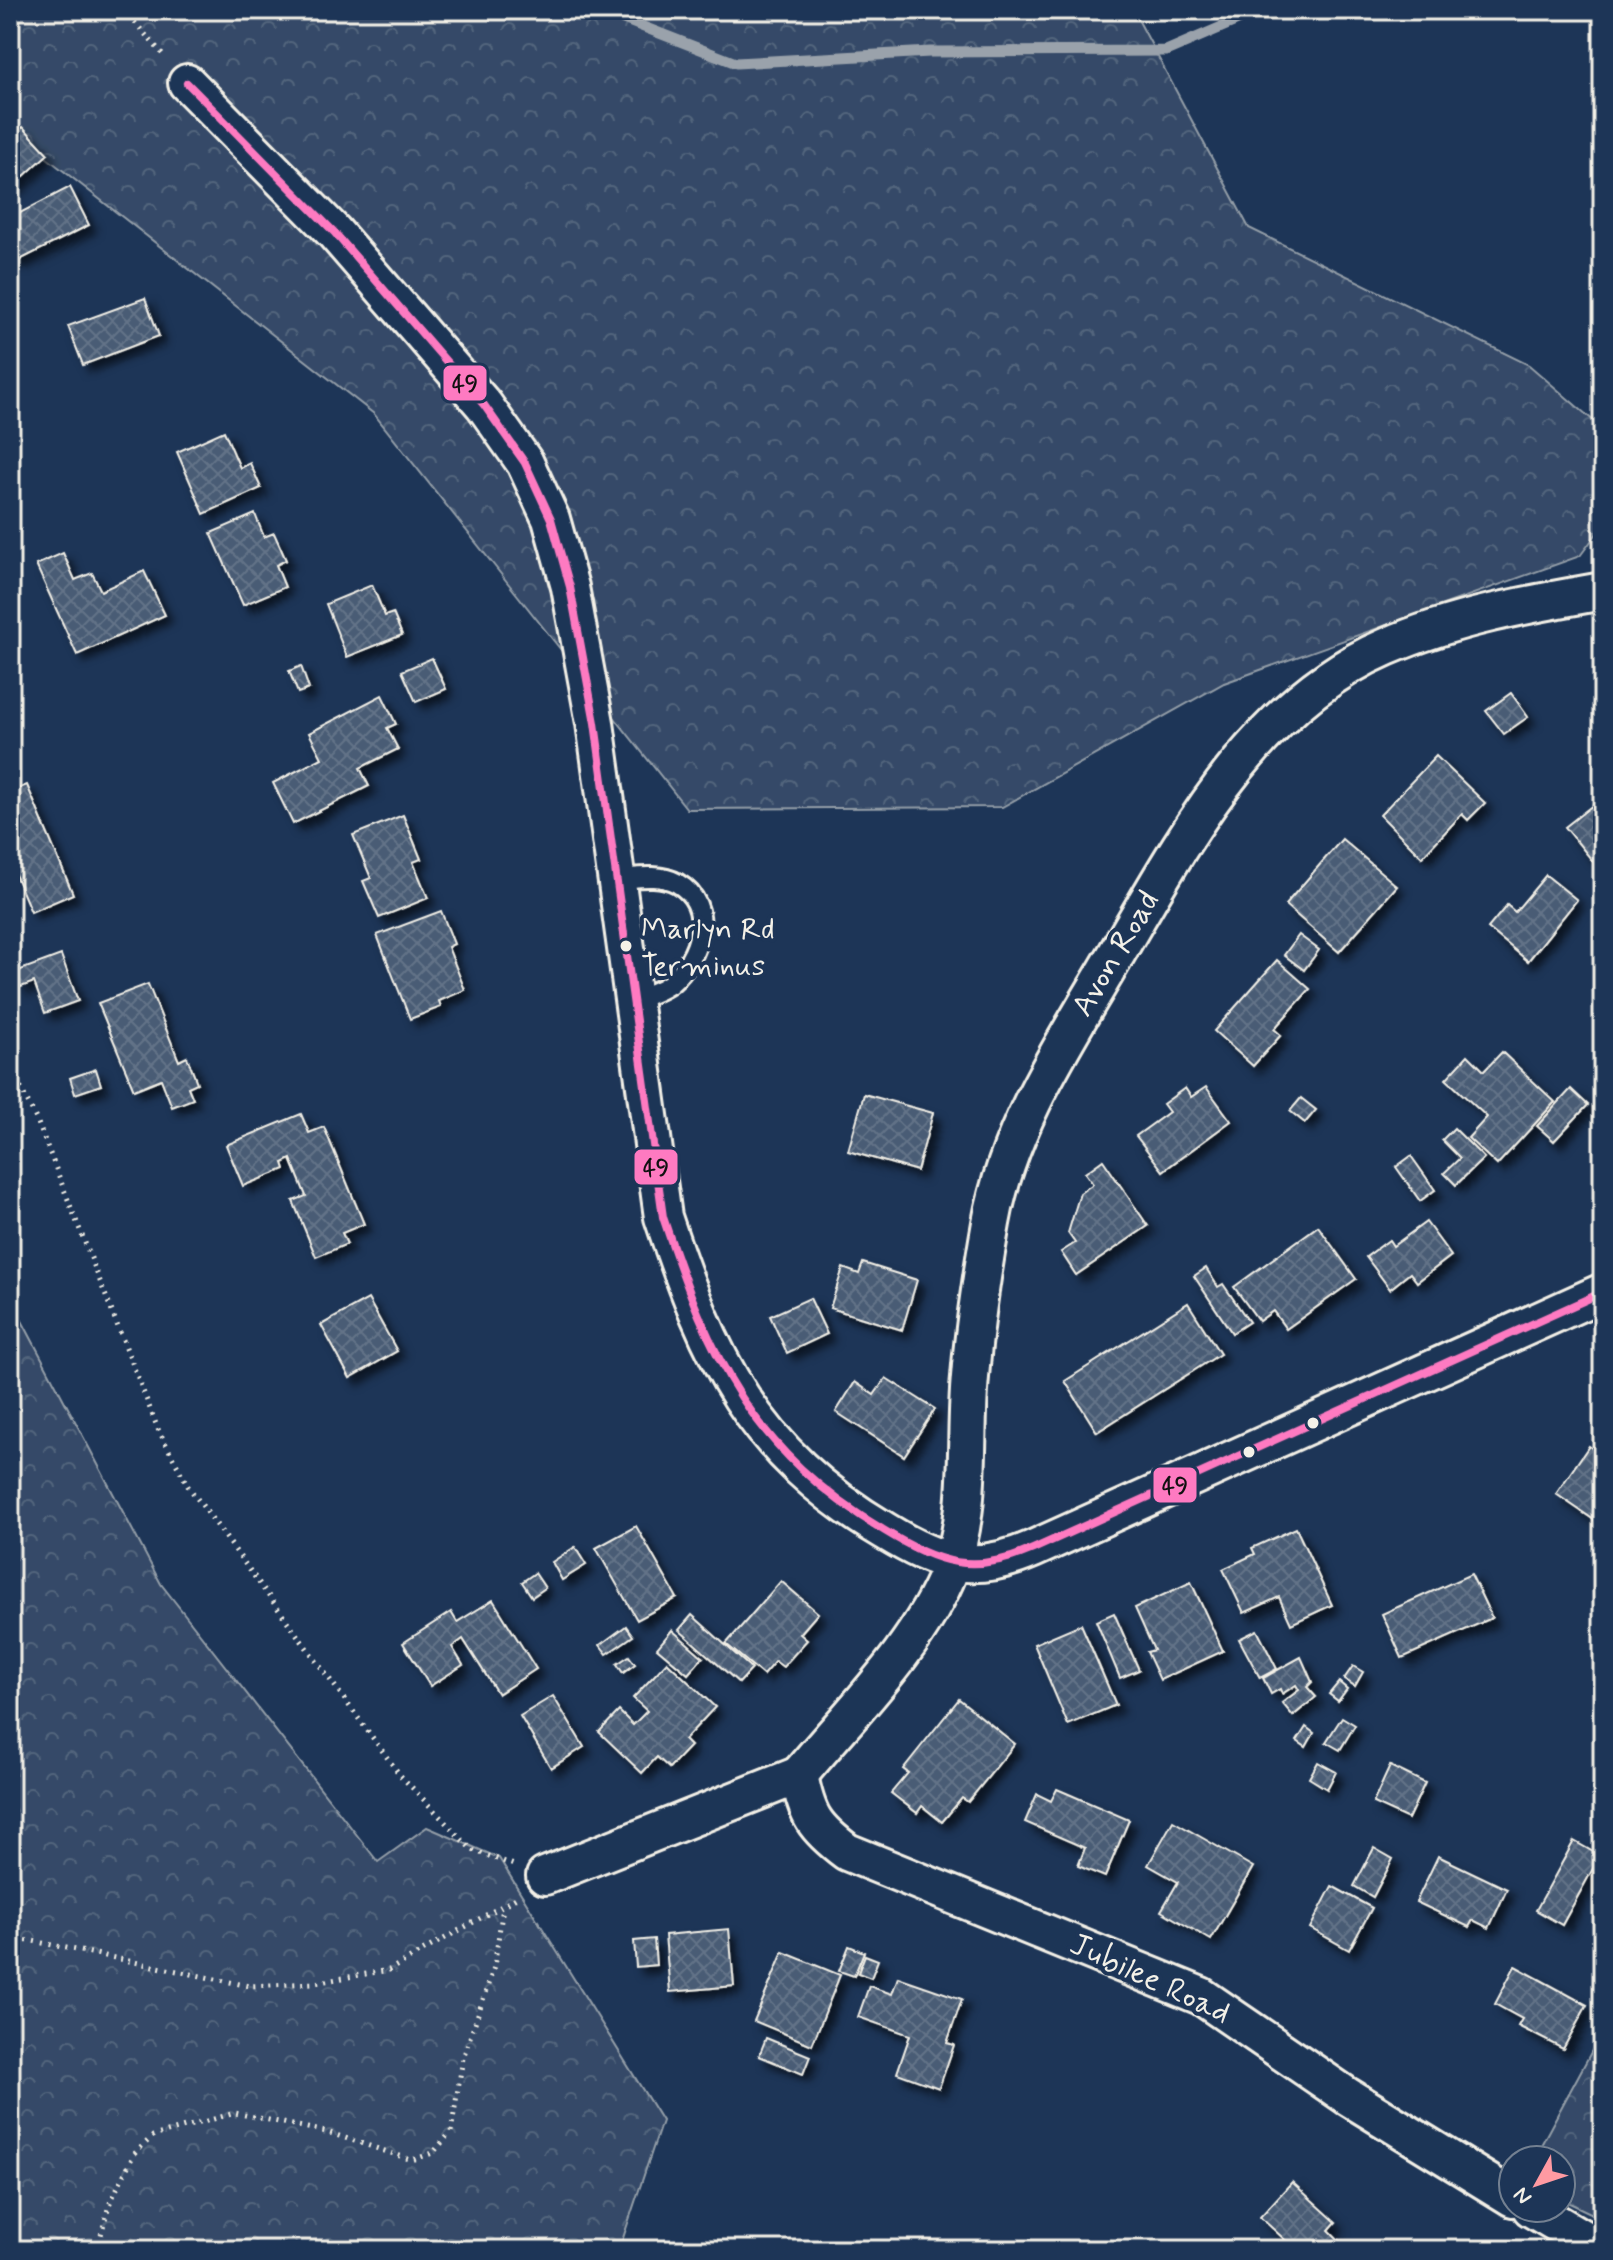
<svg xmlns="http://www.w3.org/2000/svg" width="1613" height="2260" viewBox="0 0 1613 2260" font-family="Mynerve,sans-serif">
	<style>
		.forest { fill: url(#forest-crowns); stroke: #949ea8; stroke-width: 2 }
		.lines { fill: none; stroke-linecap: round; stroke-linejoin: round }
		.stream { stroke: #9aa2ab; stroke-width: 11 }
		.building { fill: url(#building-cross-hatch); stroke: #f4f1e8; stroke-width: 2; filter: url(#shadow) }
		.lane-casing { stroke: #f4f1e8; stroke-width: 24 }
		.street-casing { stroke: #f4f1e8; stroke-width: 42 }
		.path { stroke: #f4f1e8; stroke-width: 5; stroke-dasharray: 2 6; stroke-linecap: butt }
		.lane { stroke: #1d3557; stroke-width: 18 }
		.street { stroke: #1d3557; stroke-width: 36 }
		.bus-1-casing { stroke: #1d3557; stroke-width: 14 }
		.bus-1 { stroke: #fe7ac1; stroke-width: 8 }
		.bus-dot { fill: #f4f1e8; stroke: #1d3557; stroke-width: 3 }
		.labels { text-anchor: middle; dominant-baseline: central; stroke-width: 8; stroke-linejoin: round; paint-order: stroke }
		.bus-label { font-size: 30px; fill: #f4f1e8; stroke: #1d3557; text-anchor: start }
		.street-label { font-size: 32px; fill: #f4f1e8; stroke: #1d3557 }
		.line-badge { stroke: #1d3557; stroke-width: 3 }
		.pale-badge-label { font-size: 22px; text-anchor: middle; font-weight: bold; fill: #111 }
	</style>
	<defs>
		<pattern id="forest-crowns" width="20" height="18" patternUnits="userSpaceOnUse" patternTransform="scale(2)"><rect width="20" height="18" fill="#354a67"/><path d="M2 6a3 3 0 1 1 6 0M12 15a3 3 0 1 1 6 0" fill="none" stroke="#53657d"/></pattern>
		<pattern id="building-cross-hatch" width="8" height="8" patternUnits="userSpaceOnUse" patternTransform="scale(2)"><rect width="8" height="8" fill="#485b74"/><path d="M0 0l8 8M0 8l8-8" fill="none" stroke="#637388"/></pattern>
		<filter id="shadow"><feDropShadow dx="7" dy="7" stdDeviation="4" flood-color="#0009"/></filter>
	</defs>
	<rect width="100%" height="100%" fill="#1d3557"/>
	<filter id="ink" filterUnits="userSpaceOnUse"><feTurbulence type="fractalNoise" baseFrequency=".0125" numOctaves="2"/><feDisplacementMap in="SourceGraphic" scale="16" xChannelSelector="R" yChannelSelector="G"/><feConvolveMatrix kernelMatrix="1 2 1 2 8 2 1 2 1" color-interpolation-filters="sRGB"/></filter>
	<g filter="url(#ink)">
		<g class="forest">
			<path d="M10 10H1133L1249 228 1529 365 1603 429V525L1580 556 1224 683 1002 807 687 809 374 414 10 129Z"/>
			<path d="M10 1298 161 1584 378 1862 427 1827 499 1858 662 2121 619 2250H10Z"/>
			<path d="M1603 2030V2219L1561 2199V2160H1533Z"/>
		</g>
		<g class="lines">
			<path class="stream" d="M600 10 736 63 930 52 1166 51 1261 10"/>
		</g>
		<g class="building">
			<path d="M23 127 48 154 10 189V139Z"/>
			<path d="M70 187 89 225 16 262 10 251V218Z"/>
			<path d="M145 298 159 336 83 365 68 326Z"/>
			<path d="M224 431 240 468 250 463 261 488 204 514 177 452Z"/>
			<path d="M255 514 264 537 274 533 286 560 276 565 285 587 243 605 211 533Z"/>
			<path d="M63 553 75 580 92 573 101 591 144 571 165 615 77 655 36 565Z"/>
			<path d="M372 585 385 616 393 613 402 635 347 657 326 604Z"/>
			<path d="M432 658 446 689 416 702 402 671Z"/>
			<path d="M301 666 309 689 298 693 289 671Z"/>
			<path d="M1511 693 1528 717 1504 734 1486 711Z"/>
			<path d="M382 695 396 724 387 728 398 749 360 768 369 786 293 824 273 783 322 758 309 733Z"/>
			<path d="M1436 756 1485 803 1468 820 1462 814 1422 857 1380 815Z"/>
			<path d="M27 785 73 894 31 912 10 863V792Z"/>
			<path d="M1603 797V874L1565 827Z"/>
			<path d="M403 815 421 859 413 862 428 898 379 918 363 881 371 878 353 835Z"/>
			<path d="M1342 839 1397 886 1339 952 1285 905Z"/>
			<path d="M1546 875 1577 900 1528 961 1488 928 1507 905 1515 912Z"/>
			<path d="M441 911 454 944 448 947 465 990 439 1001 441 1007 410 1019 377 935Z"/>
			<path d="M1299 935 1319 950 1304 970 1284 955Z"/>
			<path d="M61 955 78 1001 45 1013 34 982 21 987 15 972Z"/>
			<path d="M1277 960 1310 989 1274 1029 1281 1035 1253 1066 1214 1031Z"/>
			<path d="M148 984 179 1061 187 1057 197 1083 188 1087 193 1099 172 1107 161 1079 134 1090 98 1003Z"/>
			<path d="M1502 1052 1555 1102 1497 1165 1468 1138 1487 1117 1446 1079 1468 1055 1484 1071Z"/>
			<path d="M96 1069 101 1085 75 1094 70 1078Z"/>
			<path d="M1206 1087 1231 1121 1163 1171 1136 1136 1169 1112 1163 1104 1185 1088 1191 1097Z"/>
			<path d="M1571 1089 1588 1105 1554 1141 1537 1126Z"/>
			<path d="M864 1094 933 1113 917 1171 848 1151Z"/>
			<path d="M1301 1098 1316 1110 1305 1123 1290 1111Z"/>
			<path d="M301 1114 309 1133 324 1127 364 1224 342 1233 347 1244 316 1257 293 1201 306 1196 291 1159 283 1163 285 1169 243 1186 226 1145Z"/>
			<path d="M1454 1128 1484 1158 1456 1185 1444 1173 1460 1158 1442 1140Z"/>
			<path d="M1411 1156 1435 1190 1420 1201 1396 1167Z"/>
			<path d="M1103 1160 1148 1226 1076 1275 1061 1252 1075 1243 1068 1233 1080 1193 1093 1184 1085 1173Z"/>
			<path d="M1426 1222 1451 1256 1417 1282 1410 1273 1390 1289 1366 1257 1389 1240 1393 1246Z"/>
			<path d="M1318 1226 1356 1279 1286 1329 1273 1311 1259 1321 1234 1287Z"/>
			<path d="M863 1263 917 1280 902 1330 830 1308 843 1268 859 1274Z"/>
			<path d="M1206 1268 1218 1287 1223 1284 1249 1322 1232 1333 1194 1276Z"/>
			<path d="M810 1298 827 1334 787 1353 770 1316Z"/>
			<path d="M368 1299 397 1351 350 1378 321 1325Z"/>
			<path d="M1188 1303 1220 1354 1097 1432 1065 1381Z"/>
			<path d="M886 1378 935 1409 904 1456 836 1412 855 1382 874 1395Z"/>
			<path d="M1589 1446 1603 1456V1526L1556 1494Z"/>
			<path d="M636 1526 677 1598 637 1620 596 1548Z"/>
			<path d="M1296 1528 1332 1605 1291 1624 1279 1597 1244 1613 1223 1569 1255 1554 1252 1548Z"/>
			<path d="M575 1547 586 1565 562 1580 552 1562Z"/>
			<path d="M535 1573 545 1588 532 1597 522 1582Z"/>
			<path d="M1471 1574 1492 1618 1402 1658 1382 1614Z"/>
			<path d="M781 1581 818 1613 800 1634 807 1640 783 1667 775 1661 763 1675 726 1644Z"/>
			<path d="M1191 1582 1223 1651 1160 1680 1147 1652 1154 1650 1135 1608Z"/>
			<path d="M493 1600 536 1669 498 1694 463 1639 452 1647 463 1665 430 1686 403 1643 451 1612 457 1622Z"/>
			<path d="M1114 1613 1139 1670 1120 1678 1096 1621Z"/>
			<path d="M692 1615 752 1669 739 1683 679 1630Z"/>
			<path d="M1081 1624 1116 1705 1068 1725 1034 1644Z"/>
			<path d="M626 1626 633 1636 607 1654 600 1645Z"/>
			<path d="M672 1630 703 1657 688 1674 657 1648Z"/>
			<path d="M1257 1630 1277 1669 1260 1678 1239 1639Z"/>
			<path d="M629 1656 635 1664 623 1673 617 1664Z"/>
			<path d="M1301 1657 1312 1682 1307 1687 1316 1697 1293 1716 1282 1703 1299 1690 1296 1685 1282 1694 1280 1689 1271 1694 1263 1678Z"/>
			<path d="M667 1662 715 1707 684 1740 690 1746 669 1768 657 1757 642 1773 599 1732 619 1711 633 1725 647 1711 633 1698Z"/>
			<path d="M1353 1666 1363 1672 1355 1686 1344 1679Z"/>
			<path d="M1339 1682 1347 1689 1338 1701 1329 1694Z"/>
			<path d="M553 1696 584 1747 551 1768 520 1716Z"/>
			<path d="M959 1699 1015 1744 968 1802 962 1798 942 1822 922 1806 917 1813 891 1793 908 1773 903 1769Z"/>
			<path d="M1342 1717 1355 1725 1340 1750 1326 1742Z"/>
			<path d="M1306 1727 1314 1733 1306 1747 1297 1741Z"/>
			<path d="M1318 1762 1336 1772 1327 1789 1309 1778Z"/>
			<path d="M1390 1766 1425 1783 1408 1819 1373 1803Z"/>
			<path d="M1057 1789 1129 1820 1105 1877 1078 1866 1085 1848 1025 1822 1037 1794 1051 1801Z"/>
			<path d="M1173 1821 1253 1867 1211 1940 1161 1911 1178 1882 1148 1865Z"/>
			<path d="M1574 1841 1600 1856 1562 1925 1536 1910Z"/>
			<path d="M1374 1848 1393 1859 1373 1897 1354 1886Z"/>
			<path d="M1438 1856 1507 1889 1489 1928 1473 1920 1469 1927 1416 1902Z"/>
			<path d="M1332 1886 1372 1908 1349 1950 1310 1928Z"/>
			<path d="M729 1929 734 1986 670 1992 665 1935Z"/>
			<path d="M654 1939 656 1965 636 1967 634 1941Z"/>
			<path d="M849 1946 864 1952 854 1976 839 1971Z"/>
			<path d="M783 1952 840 1975 812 2045 754 2021Z"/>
			<path d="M865 1955 878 1960 871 1978 858 1973Z"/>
			<path d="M1515 1966 1587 2005 1563 2049 1518 2026 1522 2019 1495 2004Z"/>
			<path d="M898 1977 962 1999 947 2043 954 2045 939 2088 897 2073 910 2035 858 2017 869 1986 892 1994Z"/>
			<path d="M766 2038 810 2056 803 2074 759 2056Z"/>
			<path d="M1292 2182 1336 2222 1329 2230 1341 2242 1334 2250H1296L1260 2217Z"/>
			<path d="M706 2239 737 2250H702Z"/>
		</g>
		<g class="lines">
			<defs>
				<path id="lane" d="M616 879C635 878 659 873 677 883 717 906 700 958 671 983 661 991 645 996 632 1001"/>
				<g id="street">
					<path d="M187 83 334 232 484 405 525 463 551 519 570 587 595 723 663 1217C710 1359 752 1452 885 1531 939 1564 973 1575 1033 1549L1603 1292"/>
					<path d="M799 1775C852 1711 919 1647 950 1569 973 1510 964 1439 970 1377 974 1326 982 1274 991 1223 1007 1132 1060 1049 1107 970 1178 850 1249 706 1386 647 1455 617 1529 604 1603 591"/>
					<path d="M545 1876 799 1775C807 1816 814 1827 847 1852L1201 1996 1347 2096 1513 2198"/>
					<path d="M1531 2208 1602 2250"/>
				</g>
			</defs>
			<use href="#lane" class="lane-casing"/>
			<use href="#street" class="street-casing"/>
			<g class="path">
				<path d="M124 10 166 58"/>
				<path d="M10 1066 38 1123 158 1429 188 1486 400 1775 472 1850 514 1865"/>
				<path d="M10 1940 33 1941 249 1986 314 1983 389 1970 516 1898"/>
				<path d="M10 2247 16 2250"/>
				<path d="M97 2250 109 2205 134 2154 153 2136 235 2113 327 2132 412 2160 433 2153 451 2132 463 2058 494 1967 503 1907"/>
			</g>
			<use href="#lane" class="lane"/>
			<use href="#street" class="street"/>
			<defs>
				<path id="bus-1" d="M187 83 334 232 484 405 525 463 551 519 570 587 595 723 663 1217C710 1359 752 1452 885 1531 939 1564 973 1575 1033 1549L1603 1292"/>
			</defs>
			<use href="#bus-1" class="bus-1-casing"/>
			<use href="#bus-1" class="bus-1"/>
		</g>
	</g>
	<g class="bus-dot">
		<circle cx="626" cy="946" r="7"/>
		<circle cx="1313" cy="1423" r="7"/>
		<circle cx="1249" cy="1452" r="7"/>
	</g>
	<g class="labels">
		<g class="bus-label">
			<text x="641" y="929">Marlyn Rd<tspan x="641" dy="37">Terminus</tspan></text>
		</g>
		<g class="street-label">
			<text transform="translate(1116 954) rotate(-59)">Avon Road</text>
			<text transform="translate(1150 1979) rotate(25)">Jubilee Road</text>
		</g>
	</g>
	<g class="line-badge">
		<rect x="442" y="364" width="46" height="38" rx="8" fill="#fe7ac1"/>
		<rect x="633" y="1148" width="46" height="38" rx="8" fill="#fe7ac1"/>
		<rect x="1152" y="1466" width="46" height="38" rx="8" fill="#fe7ac1"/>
	</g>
	<g class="pale-badge-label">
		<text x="465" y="391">49</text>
		<text x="656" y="1175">49</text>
		<text x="1175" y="1493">49</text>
	</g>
	<rect width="1613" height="2260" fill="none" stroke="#1d3557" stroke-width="40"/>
	<rect x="20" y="20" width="1573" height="2220" fill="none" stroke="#f4f1e8" stroke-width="3" filter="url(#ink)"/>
	<g transform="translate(1537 2184) rotate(230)"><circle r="38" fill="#1d3557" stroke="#738091" stroke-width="2"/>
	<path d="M0-6L14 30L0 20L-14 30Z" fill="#ff9aa2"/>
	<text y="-12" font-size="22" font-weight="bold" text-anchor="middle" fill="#f4f1e8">N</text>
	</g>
</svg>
